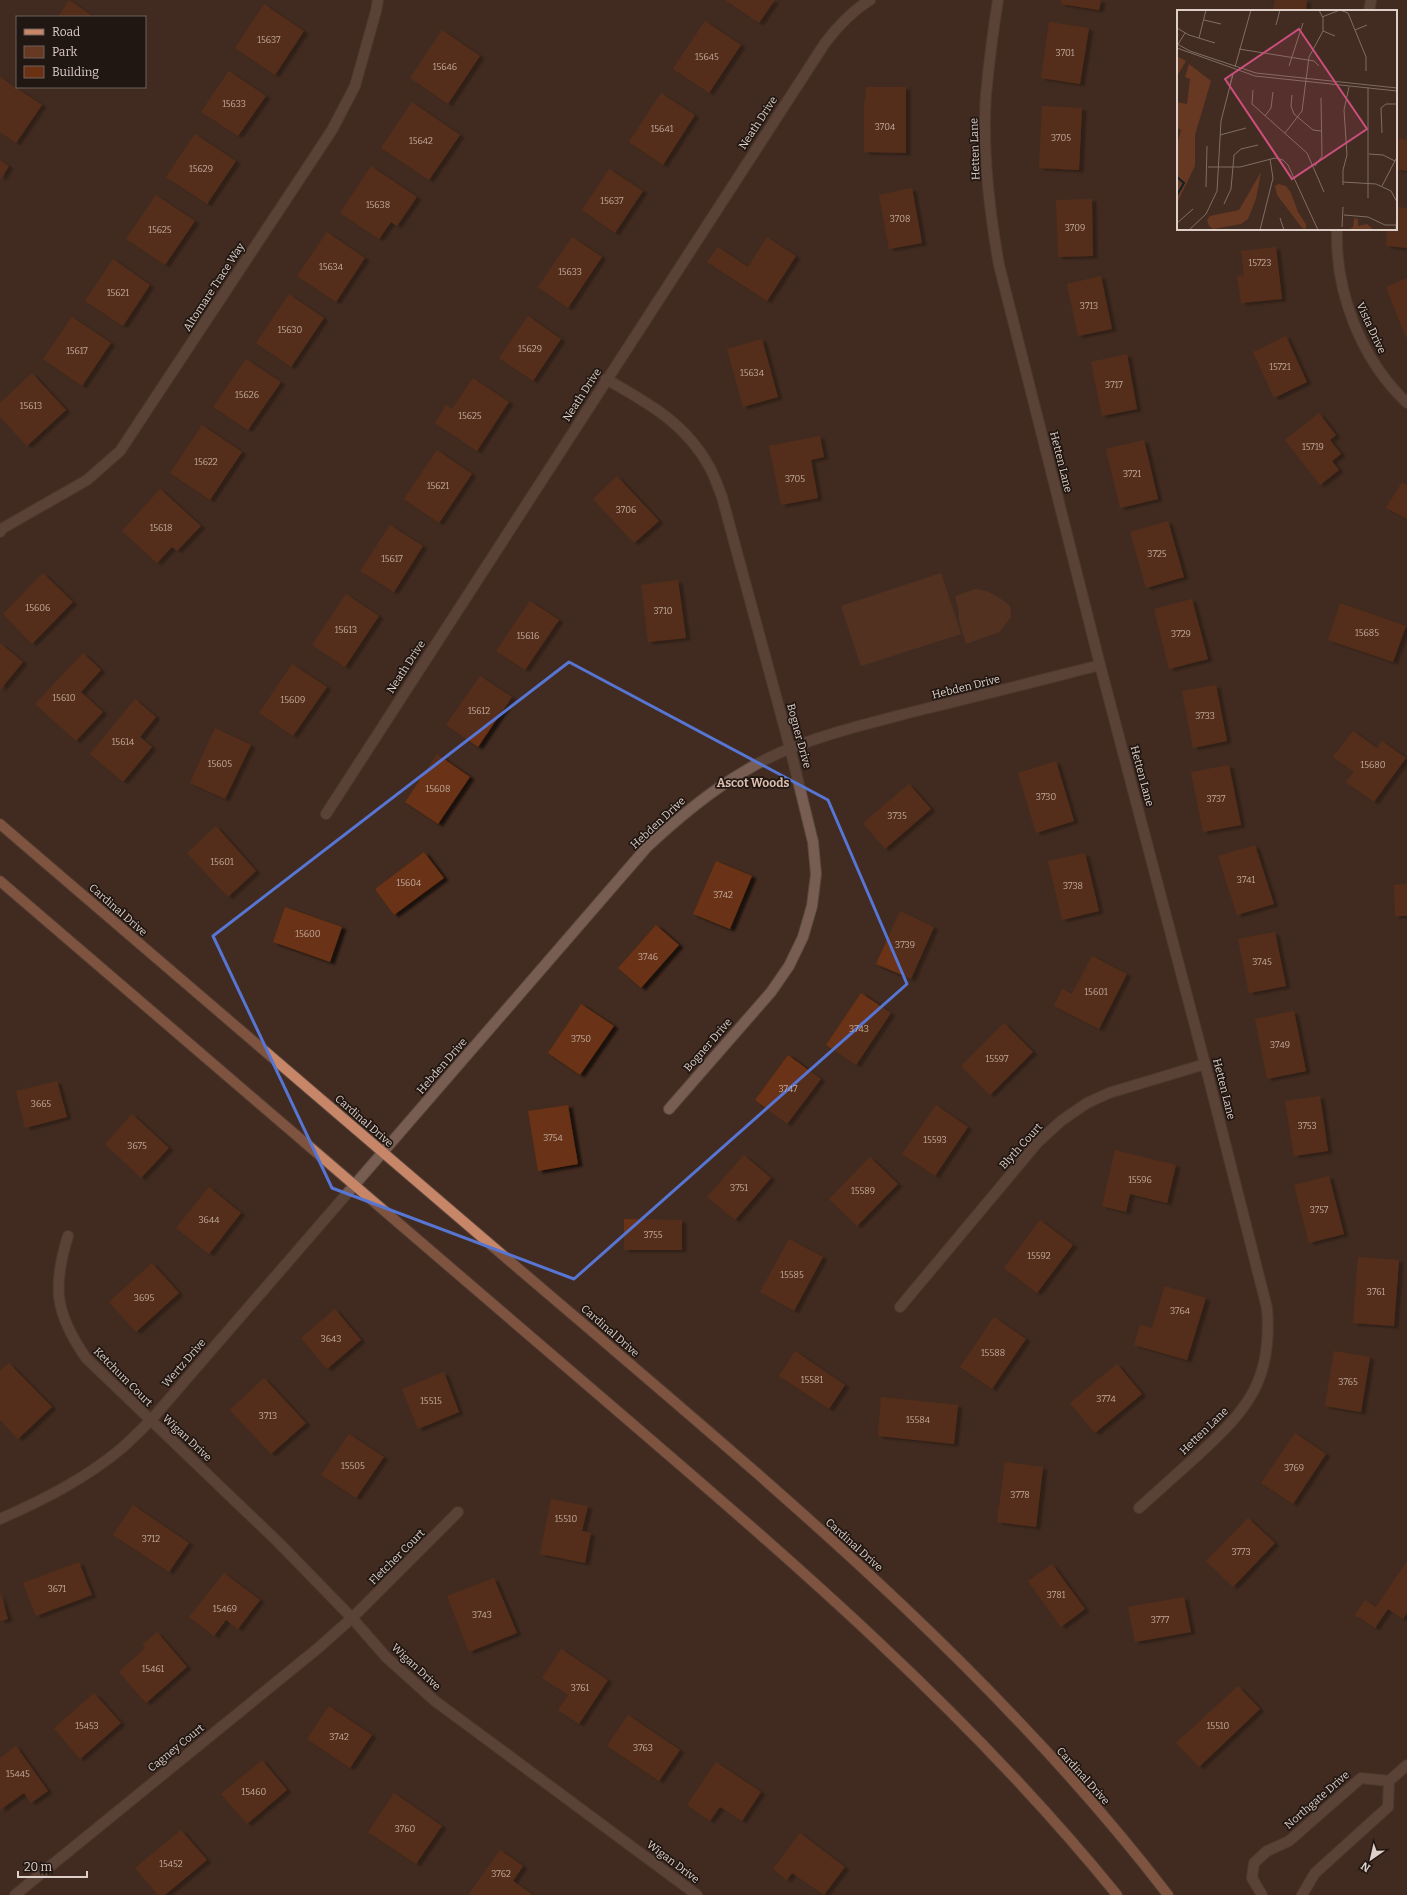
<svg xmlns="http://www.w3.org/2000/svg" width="1407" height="1895" viewBox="0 0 1407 1895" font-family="Bitter,serif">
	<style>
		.green { fill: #673922 }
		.building { fill: #6a3212; filter: url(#shadow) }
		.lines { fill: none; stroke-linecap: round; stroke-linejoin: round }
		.minor-casing { stroke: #5b483e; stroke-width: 12 }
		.major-casing { stroke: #5b483e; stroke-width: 12 }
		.minor { stroke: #785e52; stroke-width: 10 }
		.major { stroke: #c78667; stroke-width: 10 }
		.marked { fill: none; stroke: #5775d3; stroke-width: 3; stroke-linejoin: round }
		.labels { text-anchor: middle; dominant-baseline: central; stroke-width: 3.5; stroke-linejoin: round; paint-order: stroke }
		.number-label { font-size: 9px; fill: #c1a89a }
		.street-label { font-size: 11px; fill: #decfc8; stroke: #211712 }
		.neighbourhood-label { font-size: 12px; font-weight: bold; fill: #d9bbad; stroke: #211712 }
		.inset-river { fill: none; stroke: #102024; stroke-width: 2 }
		.inset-road { fill: none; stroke: #806d63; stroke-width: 1 }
		.view { fill: #ca4f7c; fill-opacity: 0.15; stroke: #ca4f7c; stroke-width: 2 }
		.inset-edge { fill: none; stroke: #decfc8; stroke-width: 2 }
	</style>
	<defs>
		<filter id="shadow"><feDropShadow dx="4.5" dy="2.5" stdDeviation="1" flood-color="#0009"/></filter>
	</defs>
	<rect width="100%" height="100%" fill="#422b20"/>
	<g class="green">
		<path d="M941 573 961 634 861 666 841 606Z"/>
		<path d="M976 589C989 590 1000 598 1010 606L1011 617 999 632 966 644 959 620V612L955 596Z"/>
	</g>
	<g class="building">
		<path d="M69 0 94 17H58Z"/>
		<path d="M725 0H775L759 23Z"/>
		<path d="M1061 0H1101L1099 10 1061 4Z"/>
		<path d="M1275 0H1307L1306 11H1273Z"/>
		<path d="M264 4 304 31 275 75 235 48Z"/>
		<path d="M705 21 741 45 709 93 673 69Z"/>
		<path d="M1049 22 1089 28 1080 84 1041 78Z"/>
		<path d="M442 30 480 56 448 104 410 78Z"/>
		<path d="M229 71 266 96 238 136 201 112Z"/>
		<path d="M0 77 42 105 16 143 0 132Z"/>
		<path d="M866 87H906V153L864 152V102H865Z"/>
		<path d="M661 93 695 115 663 165 629 142Z"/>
		<path d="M412 102 460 135 429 180 381 148Z"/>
		<path d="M1042 106 1082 108 1079 170 1039 168Z"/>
		<path d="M195 134 236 161 207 204 166 177Z"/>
		<path d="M1399 138 1407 140V171L1396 169Z"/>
		<path d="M0 160 9 166 0 180Z"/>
		<path d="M371 166 417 197 397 226 391 222 379 239 340 213Z"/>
		<path d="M609 169 643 191 615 233 582 210Z"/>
		<path d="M912 188 922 243 889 249 879 195Z"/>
		<path d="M156 195 195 221 165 265 126 239Z"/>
		<path d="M1092 199 1093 256 1058 257 1056 200Z"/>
		<path d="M1396 207 1407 208V248L1386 246 1387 229H1396Z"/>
		<path d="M327 232 365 258 336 302 297 276Z"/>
		<path d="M572 237 602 257 568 308 538 287Z"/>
		<path d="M767 237 796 256 767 301 707 262 718 247 748 267Z"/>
		<path d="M1276 247 1282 299 1241 303 1237 276 1244 275 1241 251Z"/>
		<path d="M113 259 150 285 123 326 85 301Z"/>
		<path d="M1101 276 1112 329 1078 336 1067 284Z"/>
		<path d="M1407 278V337L1406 338 1386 287Z"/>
		<path d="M289 294 324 318 291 367 256 343Z"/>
		<path d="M528 316 561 339 533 381 499 358Z"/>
		<path d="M72 317 111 343 82 386 43 359Z"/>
		<path d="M1286 336 1307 382 1274 398 1253 352Z"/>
		<path d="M762 339 778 397 743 407 727 349Z"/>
		<path d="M1127 354 1137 409 1102 416 1091 362Z"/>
		<path d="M246 359 281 382 248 430 213 407Z"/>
		<path d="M32 373 66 410 27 446 0 417V403Z"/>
		<path d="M473 378 509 402 477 451 435 423 446 405 452 409Z"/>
		<path d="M1319 413 1336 435 1330 440 1341 454 1332 461 1339 470 1320 485 1285 440Z"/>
		<path d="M202 425 242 452 210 500 170 473Z"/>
		<path d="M820 436 824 457 811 460 818 498 781 505 769 446Z"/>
		<path d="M1144 440 1158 499 1120 508 1106 449Z"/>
		<path d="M437 450 472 474 439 523 404 499Z"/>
		<path d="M617 476 659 521 634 543 593 499Z"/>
		<path d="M1402 482 1407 485V519L1386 508Z"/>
		<path d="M160 489 201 526 177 551 172 547 157 563 122 531Z"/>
		<path d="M1168 521 1184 577 1146 588 1130 532Z"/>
		<path d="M390 525 423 546 394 592 360 571Z"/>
		<path d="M43 573 73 602 32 644 3 614Z"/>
		<path d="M678 580 686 638 648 642 641 585Z"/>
		<path d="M346 594 379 616 345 667 312 645Z"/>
		<path d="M1192 599 1208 659 1169 669 1154 609Z"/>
		<path d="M530 601 559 620 525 670 496 651Z"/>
		<path d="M1340 603 1406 626 1393 662 1328 640Z"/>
		<path d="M0 643 23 662 0 690Z"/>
		<path d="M83 653 101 670 81 692 103 712 76 741 35 704Z"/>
		<path d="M292 664 327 687 293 736 259 713Z"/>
		<path d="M480 676 512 697 478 747 446 725Z"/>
		<path d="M1216 685 1227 741 1193 748 1182 691Z"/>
		<path d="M135 699 156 717 140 737 152 747 123 782 90 754Z"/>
		<path d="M215 728 251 745 225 799 190 783Z"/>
		<path d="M1353 731 1377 748 1382 741 1406 758 1374 802 1346 782 1354 772 1333 757Z"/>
		<path d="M437 754 470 777 438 824 405 802Z"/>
		<path d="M1056 761 1074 821 1036 833 1018 773Z"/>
		<path d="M1229 765 1241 825 1203 832 1191 772Z"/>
		<path d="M909 784 931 809 885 849 863 823Z"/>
		<path d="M216 826 256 871 228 897 187 853Z"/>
		<path d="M1255 845 1274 904 1237 915 1218 856Z"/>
		<path d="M424 852 444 878 394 915 375 889Z"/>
		<path d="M1085 853 1099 911 1062 920 1048 861Z"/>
		<path d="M716 861 752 876 730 929 693 914Z"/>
		<path d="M1407 884V916H1395L1394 885Z"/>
		<path d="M285 907 342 927 330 962 273 942Z"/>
		<path d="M900 911 934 927 911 979 876 964Z"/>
		<path d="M656 925 679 945 641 988 618 968Z"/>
		<path d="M1275 932 1286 986 1249 993 1238 939Z"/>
		<path d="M1092 956 1127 974 1099 1029 1054 1006 1062 989 1072 994Z"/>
		<path d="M861 993 891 1013 856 1065 826 1045Z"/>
		<path d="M581 1004 614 1026 580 1075 548 1053Z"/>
		<path d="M1294 1011 1306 1071 1267 1079 1255 1019Z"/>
		<path d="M1004 1023 1033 1052 990 1095 961 1066Z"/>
		<path d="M788 1055 821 1079 787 1124 755 1100Z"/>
		<path d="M57 1081 67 1117 25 1128 16 1091Z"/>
		<path d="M1320 1096 1328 1151 1294 1156 1285 1101Z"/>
		<path d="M568 1105 578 1164 538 1171 528 1111Z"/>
		<path d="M936 1105 968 1127 935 1176 902 1154Z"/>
		<path d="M132 1114 169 1148 141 1178 105 1144Z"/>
		<path d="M1115 1150 1176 1165 1167 1203 1130 1194 1126 1212 1102 1206Z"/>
		<path d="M744 1155 771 1178 735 1220 707 1197Z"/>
		<path d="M870 1157 898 1184 857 1226 829 1199Z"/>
		<path d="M1329 1176 1344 1234 1309 1243 1294 1185Z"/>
		<path d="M209 1187 241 1213 209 1254 176 1228Z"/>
		<path d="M624 1219 682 1220V1250H624Z"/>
		<path d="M1040 1220 1073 1245 1037 1293 1004 1268Z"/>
		<path d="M789 1239 823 1257 794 1311 760 1292Z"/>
		<path d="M1358 1257 1399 1260 1394 1326 1353 1323Z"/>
		<path d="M152 1263 179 1293 136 1332 109 1302Z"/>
		<path d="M1165 1286 1206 1298 1187 1360 1134 1345 1140 1325 1152 1328Z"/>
		<path d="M335 1309 361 1340 327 1369 301 1338Z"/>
		<path d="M994 1317 1026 1339 992 1389 960 1367Z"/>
		<path d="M795 1351 845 1385 829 1409 779 1376Z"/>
		<path d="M1334 1351 1370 1357 1361 1412 1325 1406Z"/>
		<path d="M9 1363 52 1407 18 1439 0 1420V1371Z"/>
		<path d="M1117 1364 1142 1394 1095 1433 1070 1403Z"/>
		<path d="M444 1372 459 1412 418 1429 402 1389Z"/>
		<path d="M264 1378 306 1423 271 1454 230 1410Z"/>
		<path d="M881 1397 958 1405 954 1444 878 1436Z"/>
		<path d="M1295 1433 1326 1454 1293 1504 1261 1483Z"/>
		<path d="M349 1434 384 1457 356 1498 321 1475Z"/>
		<path d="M1005 1462 1043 1467 1036 1527 997 1522Z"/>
		<path d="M551 1499 588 1506 582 1531 591 1533 585 1563 540 1554Z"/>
		<path d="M133 1505 189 1543 169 1572 113 1535Z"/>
		<path d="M1248 1518 1275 1543 1233 1587 1206 1561Z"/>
		<path d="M1407 1561V1613L1403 1619 1388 1609 1375 1628 1355 1615 1365 1600 1376 1607Z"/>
		<path d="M79 1562 92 1595 36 1616 23 1583Z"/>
		<path d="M1052 1564 1085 1609 1061 1627 1028 1581Z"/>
		<path d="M224 1573 260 1600 238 1629 226 1620 214 1636 189 1617Z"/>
		<path d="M494 1578 517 1633 469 1652 447 1596Z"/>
		<path d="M0 1592 8 1619 0 1621Z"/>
		<path d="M1184 1597 1191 1632 1135 1642 1128 1607Z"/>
		<path d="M157 1632 187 1667 146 1703 119 1672 145 1648 142 1645Z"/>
		<path d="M561 1649 608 1680 579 1724 558 1710 568 1695 542 1678Z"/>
		<path d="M1238 1686 1260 1709 1199 1767 1176 1743Z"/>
		<path d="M94 1693 121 1723 80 1759 54 1728Z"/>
		<path d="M329 1706 372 1735 350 1768 307 1739Z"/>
		<path d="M628 1715 680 1750 659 1781 607 1746Z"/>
		<path d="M16 1746 48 1791 31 1803 24 1793 0 1810V1758Z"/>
		<path d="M262 1760 287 1790 247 1824 221 1794Z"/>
		<path d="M716 1762 761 1792 742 1821 720 1807 710 1821 687 1805Z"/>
		<path d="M394 1793 442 1826 416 1864 368 1832Z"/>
		<path d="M181 1830 207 1860 165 1895H158L135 1868Z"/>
		<path d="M800 1833 845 1867 824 1895 792 1873 787 1880 773 1869Z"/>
		<path d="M500 1850 523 1866 513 1881 533 1895H471L469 1894Z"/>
	</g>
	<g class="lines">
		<defs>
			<g id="minor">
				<path d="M998 0C993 31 989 63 986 94 982 152 989 209 999 265L1100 665 1205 1064 1267 1308C1273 1380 1248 1409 1198 1455 1178 1473 1158 1491 1139 1508"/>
				<path d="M1369 11 1371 0"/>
				<path d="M1337 229C1335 293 1361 359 1407 403"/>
				<path d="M606 379C648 403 686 423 710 468 715 477 718 487 722 497L790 748 813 842 816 874 812 906 803 937 789 966 771 992 669 1109"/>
				<path d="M0 532 3 528 87 480 120 451 332 130 355 86 376 11 378 0"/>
				<path d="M326 814 825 43C838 26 852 11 870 0"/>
				<path d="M68 1236C52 1287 55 1313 86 1358L279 1543 352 1618 386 1657 435 1701 697 1895"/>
				<path d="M900 1307 1038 1142 1061 1121 1087 1103 1109 1093 1205 1064"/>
				<path d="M0 1519C43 1500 85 1479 122 1448 132 1439 141 1430 151 1420L647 847C690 807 736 770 791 748 834 731 879 721 924 709 983 695 1041 680 1100 665"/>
				<path d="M15 1895 317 1649 352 1618 458 1512"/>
				<path d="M1262 1895 1252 1878 1254 1863 1267 1851 1289 1841 1361 1778 1389 1781 1407 1765"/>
				<path d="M1302 1895 1315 1873 1388 1807 1389 1781"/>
			</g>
			<g id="major">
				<path d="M0 824C196 992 391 1160 587 1327 793 1503 1003 1680 1168 1895"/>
				<path d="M0 881C198 1051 396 1220 593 1390 777 1548 964 1706 1117 1895"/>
			</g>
		</defs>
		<use href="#minor" class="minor-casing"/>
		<use href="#major" class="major-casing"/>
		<use href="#minor" class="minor"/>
		<use href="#major" class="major"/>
	</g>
	<path d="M0 0H1407V1895H0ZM569 662 828 800 907 984 574 1279 332 1188 213 936Z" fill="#422b20" fill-opacity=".55" fill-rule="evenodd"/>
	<path class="marked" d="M569 662 828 800 907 984 574 1279 332 1188 213 936Z"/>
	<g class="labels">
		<g class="number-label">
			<text x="269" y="40">15637</text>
			<text x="1065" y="53">3701</text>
			<text x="707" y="57">15645</text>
			<text x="445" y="67">15646</text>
			<text x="234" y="104">15633</text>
			<text x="885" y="127">3704</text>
			<text x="662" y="129">15641</text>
			<text x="1061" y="138">3705</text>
			<text x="421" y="141">15642</text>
			<text x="201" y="169">15629</text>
			<text x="612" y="201">15637</text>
			<text x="378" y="205">15638</text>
			<text x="900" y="219">3708</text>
			<text x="1075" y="228">3709</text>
			<text x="160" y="230">15625</text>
			<text x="1260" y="263">15723</text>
			<text x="331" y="267">15634</text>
			<text x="570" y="272">15633</text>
			<text x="118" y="293">15621</text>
			<text x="1089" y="306">3713</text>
			<text x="290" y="330">15630</text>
			<text x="530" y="349">15629</text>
			<text x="77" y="351">15617</text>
			<text x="1280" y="367">15721</text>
			<text x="752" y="373">15634</text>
			<text x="1114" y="385">3717</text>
			<text x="247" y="395">15626</text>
			<text x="31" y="406">15613</text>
			<text x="470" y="416">15625</text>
			<text x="1313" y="447">15719</text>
			<text x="206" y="462">15622</text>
			<text x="1132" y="474">3721</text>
			<text x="795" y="479">3705</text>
			<text x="438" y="486">15621</text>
			<text x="626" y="510">3706</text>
			<text x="161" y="528">15618</text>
			<text x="1157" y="554">3725</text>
			<text x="392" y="559">15617</text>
			<text x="38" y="608">15606</text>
			<text x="663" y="611">3710</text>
			<text x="346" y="630">15613</text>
			<text x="1367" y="633">15685</text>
			<text x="1181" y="634">3729</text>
			<text x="528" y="636">15616</text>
			<text x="64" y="698">15610</text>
			<text x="293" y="700">15609</text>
			<text x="479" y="711">15612</text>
			<text x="1205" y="716">3733</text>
			<text x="123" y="742">15614</text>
			<text x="220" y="764">15605</text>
			<text x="1373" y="765">15680</text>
			<text x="438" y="789">15608</text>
			<text x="1046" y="797">3730</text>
			<text x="1216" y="799">3737</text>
			<text x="897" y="816">3735</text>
			<text x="222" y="862">15601</text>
			<text x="1246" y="880">3741</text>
			<text x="409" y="883">15604</text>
			<text x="1073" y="886">3738</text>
			<text x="723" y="895">3742</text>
			<text x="308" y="934">15600</text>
			<text x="905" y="945">3739</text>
			<text x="648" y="957">3746</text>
			<text x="1262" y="962">3745</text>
			<text x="1096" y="992">15601</text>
			<text x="859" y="1029">3743</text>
			<text x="581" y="1039">3750</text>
			<text x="1280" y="1045">3749</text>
			<text x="997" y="1059">15597</text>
			<text x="788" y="1089">3747</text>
			<text x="41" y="1104">3665</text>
			<text x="1307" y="1126">3753</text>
			<text x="553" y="1138">3754</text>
			<text x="935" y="1140">15593</text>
			<text x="137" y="1146">3675</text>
			<text x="1140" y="1180">15596</text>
			<text x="739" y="1188">3751</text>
			<text x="863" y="1191">15589</text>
			<text x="1319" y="1210">3757</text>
			<text x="209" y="1220">3644</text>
			<text x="653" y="1235">3755</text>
			<text x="1039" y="1256">15592</text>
			<text x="792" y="1275">15585</text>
			<text x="1376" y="1292">3761</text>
			<text x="144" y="1298">3695</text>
			<text x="1180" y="1311">3764</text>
			<text x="331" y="1339">3643</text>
			<text x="993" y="1353">15588</text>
			<text x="812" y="1380">15581</text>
			<text x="1348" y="1382">3765</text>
			<text x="1106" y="1399">3774</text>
			<text x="431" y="1401">15515</text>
			<text x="268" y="1416">3713</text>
			<text x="918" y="1420">15584</text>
			<text x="353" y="1466">15505</text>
			<text x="1294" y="1468">3769</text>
			<text x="1020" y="1495">3778</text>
			<text x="566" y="1519">15510</text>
			<text x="151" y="1539">3712</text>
			<text x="1241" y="1552">3773</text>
			<text x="57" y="1589">3671</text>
			<text x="1056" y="1595">3781</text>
			<text x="225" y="1609">15469</text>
			<text x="482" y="1615">3743</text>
			<text x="1160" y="1620">3777</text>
			<text x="153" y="1669">15461</text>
			<text x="580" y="1688">3761</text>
			<text x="87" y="1726">15453</text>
			<text x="1218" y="1726">15510</text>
			<text x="339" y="1737">3742</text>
			<text x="643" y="1748">3763</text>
			<text x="18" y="1774">15445</text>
			<text x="254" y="1792">15460</text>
			<text x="405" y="1829">3760</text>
			<text x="171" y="1864">15452</text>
			<text x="501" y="1874">3762</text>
		</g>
		<g class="street-label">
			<text transform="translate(758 123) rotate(-57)">Neath Drive</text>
			<text transform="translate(975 149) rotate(-92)">Hetten Lane</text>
			<text transform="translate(214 287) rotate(-57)">Altomare Trace Way</text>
			<text transform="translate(1371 328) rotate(65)">Vista Drive</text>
			<text transform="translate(582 395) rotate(-57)">Neath Drive</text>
			<text transform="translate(1061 462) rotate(76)">Hetten Lane</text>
			<text transform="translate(406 667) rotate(-57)">Neath Drive</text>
			<text transform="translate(966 687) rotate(-14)">Hebden Drive</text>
			<text transform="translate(799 736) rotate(75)">Bogner Drive</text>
			<text transform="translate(1142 776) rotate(75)">Hetten Lane</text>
			<text transform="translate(658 823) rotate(-43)">Hebden Drive</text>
			<text transform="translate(118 910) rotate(41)">Cardinal Drive</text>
			<text transform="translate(708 1045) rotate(-49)">Bogner Drive</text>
			<text transform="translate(442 1066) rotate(-49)">Hebden Drive</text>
			<text transform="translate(1224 1089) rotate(76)">Hetten Lane</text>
			<text transform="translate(364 1121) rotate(41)">Cardinal Drive</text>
			<text transform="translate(1021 1146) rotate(-48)">Blyth Court</text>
			<text transform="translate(610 1331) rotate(41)">Cardinal Drive</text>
			<text transform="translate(184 1363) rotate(-49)">Wertz Drive</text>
			<text transform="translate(123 1377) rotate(45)">Ketchum Court</text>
			<text transform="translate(1204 1431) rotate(-44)">Hetten Lane</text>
			<text transform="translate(187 1438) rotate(43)">Wigan Drive</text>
			<text transform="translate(854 1545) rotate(42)">Cardinal Drive</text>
			<text transform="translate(397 1557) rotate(-45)">Fletcher Court</text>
			<text transform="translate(416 1667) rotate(43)">Wigan Drive</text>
			<text transform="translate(176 1748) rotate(-39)">Cagney Court</text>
			<text transform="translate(1083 1776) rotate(48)">Cardinal Drive</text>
			<text transform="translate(1317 1800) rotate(-41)">Northgate Drive</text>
			<text transform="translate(673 1862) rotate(37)">Wigan Drive</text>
		</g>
		<g class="neighbourhood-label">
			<text x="753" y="783">Ascot Woods</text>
		</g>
	</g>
	<g transform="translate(1177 10)">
		<rect width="220" height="220" fill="#422b20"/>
		<path d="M2 47 9 51 0 66V48ZM12 54 34 71 18 125V156L1 191 0 134 4 120 0 118V92L10 94 13 69 8 67ZM84 162 79 189 71 209 64 214 36 219 32 216 30 210 33 206 62 200ZM102 174 109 176 114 183 121 202 129 214V219L125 218 100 185 98 176ZM177 208 181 209V216L190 214 197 220H171L176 217Z" fill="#673922"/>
		<path class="inset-river" d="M0 167 7 173 0 185"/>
		<path class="inset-road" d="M145 7 163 0 171 3 189 47V61M27 10 44 14M99 15 103 0M0 18 12 25 38 33M178 20 190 15M146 21 158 26M22 28 29 0M0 34 13 41 79 63 220 78M0 36 8 23M0 38 78 66 220 81M62 39 137 51 142 56M112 56 126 13M58 57 74 0M76 80 75 94 130 143 147 182M115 85 114 96 117 104 136 120 144 121M88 106 94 98 96 82M108 123 125 101 132 47 146 21V8L142 0M205 123 204 98 209 94H220M43 125 69 118M192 144 206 145 218 151M138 156 145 146 144 88M31 157H63L98 148 106 150 111 155 141 220M166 172 199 174 214 181 220 192M166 175V160L170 145 167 100 172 77M205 176 220 147M29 177 30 136M191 188V77M47 194 54 179 57 145 64 139 81 135M167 205 191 207 208 215H219M103 208 107 220M0 213 16 199M165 217 166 197M12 220 29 204 40 181 44 111 56 64 53 75M83 220 96 168 93 149M219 220 220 200"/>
		<path class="view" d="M122 19 190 119 115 169 48 69Z"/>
		<rect width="220" height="220" class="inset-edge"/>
	</g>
	<rect x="16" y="16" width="130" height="72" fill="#211712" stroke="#6d615b"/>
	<rect x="24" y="29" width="20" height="6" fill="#c78667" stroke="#6d615b"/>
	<text x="52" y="36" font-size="12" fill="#decfc8">Road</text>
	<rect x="24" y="46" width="20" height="12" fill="#673922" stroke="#6d615b"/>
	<text x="52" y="56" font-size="12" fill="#decfc8">Park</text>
	<rect x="24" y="66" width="20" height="12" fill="#6a3212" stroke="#6d615b"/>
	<text x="52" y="76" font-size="12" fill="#decfc8">Building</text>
	<g transform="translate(1371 1859) rotate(214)" stroke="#211712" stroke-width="3" paint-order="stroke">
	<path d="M0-3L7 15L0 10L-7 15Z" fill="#decfc8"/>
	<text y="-6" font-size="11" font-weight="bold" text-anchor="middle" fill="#decfc8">N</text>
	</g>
	<path d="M18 1871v6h69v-6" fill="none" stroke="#decfc8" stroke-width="2"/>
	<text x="24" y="1871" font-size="12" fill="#decfc8" stroke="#211712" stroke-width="3" paint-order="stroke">20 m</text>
</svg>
